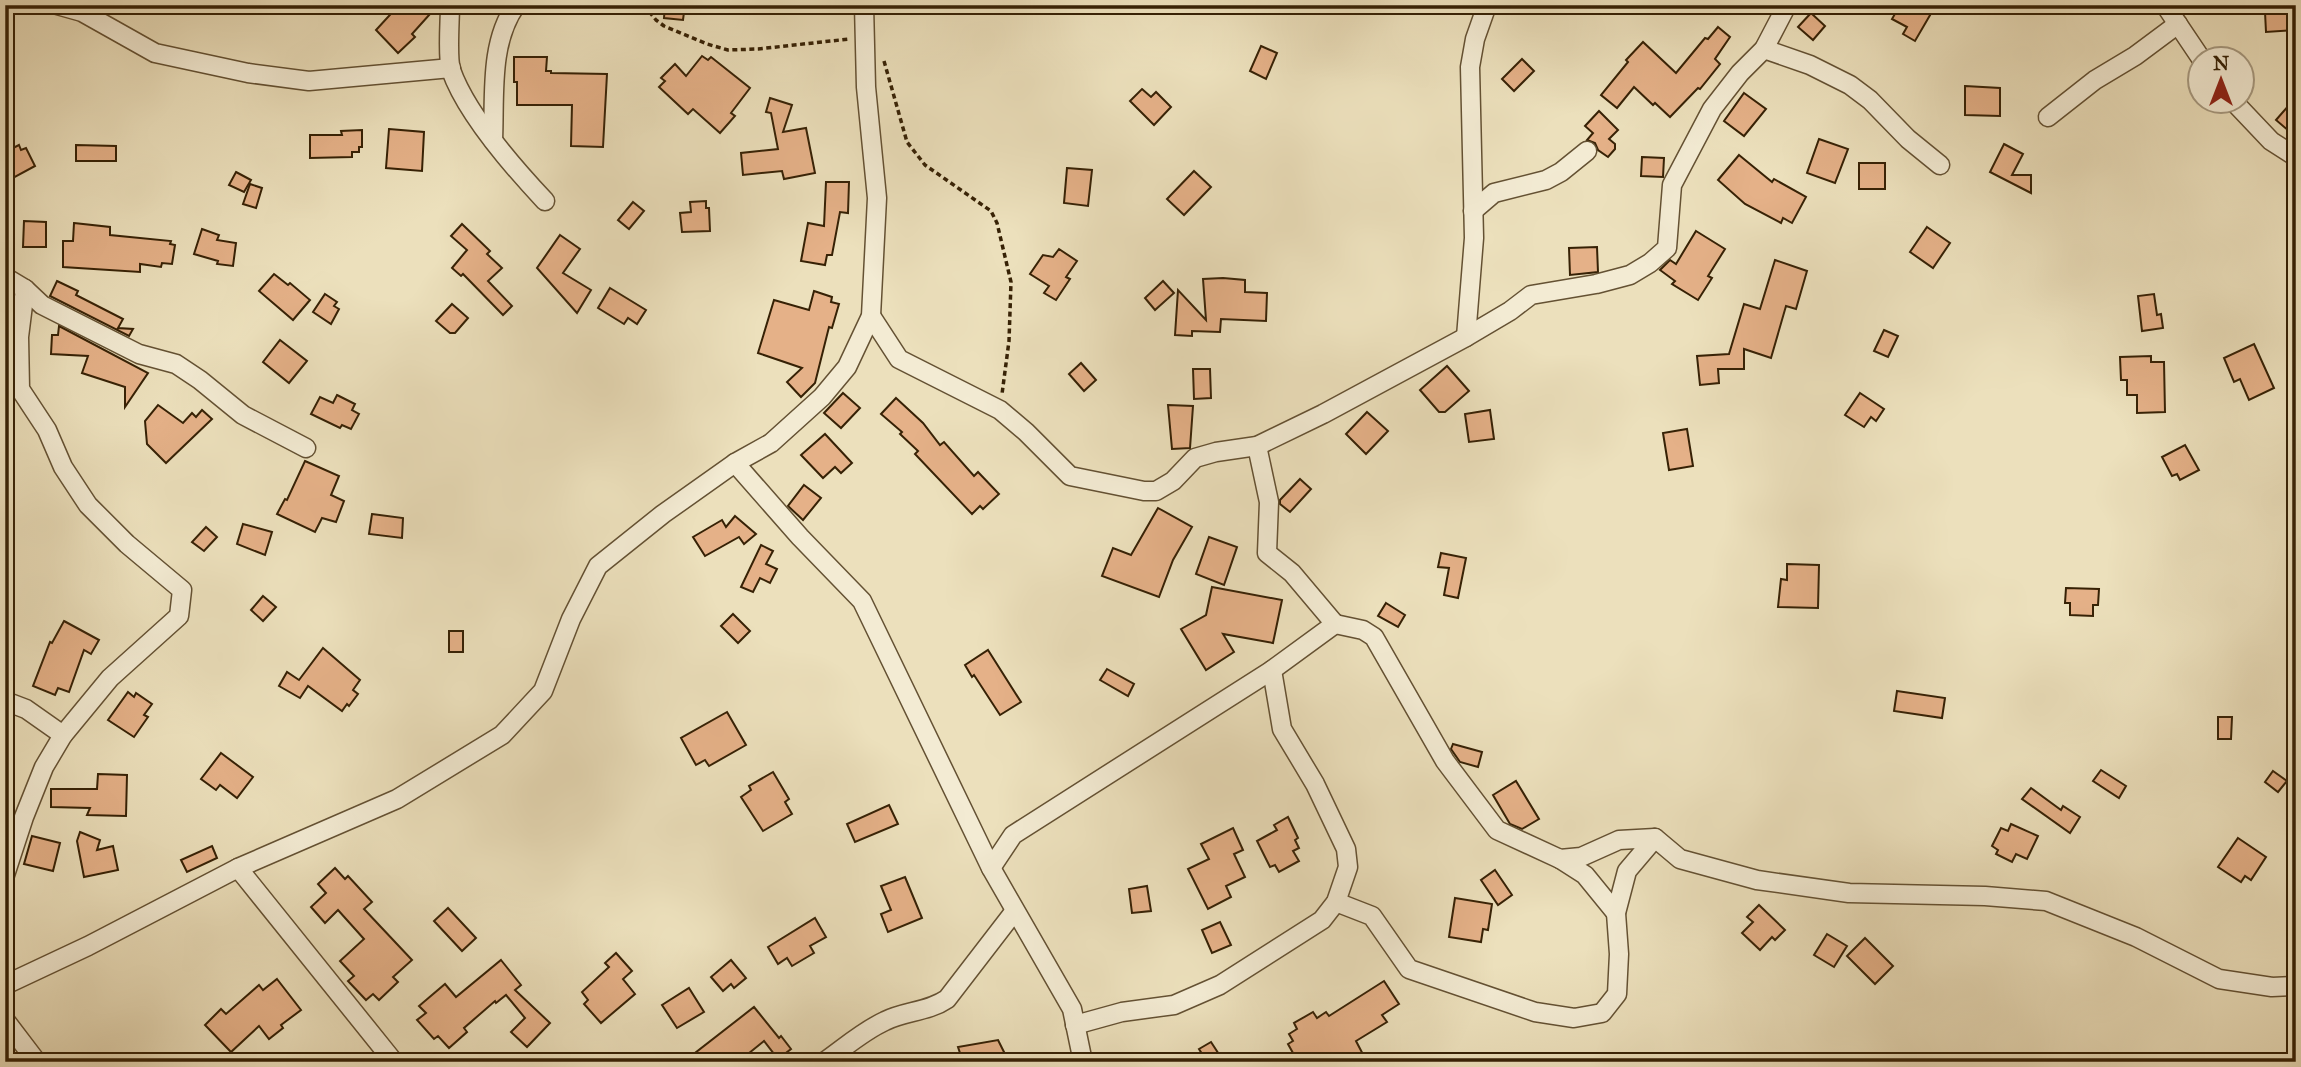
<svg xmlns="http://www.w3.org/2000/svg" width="2301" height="1067" viewBox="0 0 2301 1067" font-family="'IM FELL Great Primer',serif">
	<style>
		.building { fill: #e5b188; stroke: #362105; stroke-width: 2 }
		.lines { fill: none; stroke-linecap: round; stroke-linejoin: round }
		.minor-casing { stroke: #645133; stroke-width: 21 }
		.path { stroke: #362105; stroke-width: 3.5; stroke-dasharray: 5 3.5; stroke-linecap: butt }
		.minor { stroke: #f3ebd3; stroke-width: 18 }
	</style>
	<rect width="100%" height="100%" fill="#ece0bc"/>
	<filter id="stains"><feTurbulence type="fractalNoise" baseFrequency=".00286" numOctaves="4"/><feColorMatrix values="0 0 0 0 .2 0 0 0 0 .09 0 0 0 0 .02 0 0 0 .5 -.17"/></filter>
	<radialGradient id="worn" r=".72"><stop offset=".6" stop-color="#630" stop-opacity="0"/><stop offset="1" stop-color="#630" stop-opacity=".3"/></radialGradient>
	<g class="building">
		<path d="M399 5H421L430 14 412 34 415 37 398 53 376 30Z"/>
		<path d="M665 5H685L683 20 664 18Z"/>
		<path d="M1900 5H1925L1933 10 1915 41 1903 34 1907 27 1892 19Z"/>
		<path d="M2271 5H2285V9L2296 10V30L2266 32 2265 12 2271 13Z"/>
		<path d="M1811 13 1825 26 1813 40 1798 27Z"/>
		<path d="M1718 27 1730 37 1715 59 1720 64 1700 89 1698 88 1670 117 1655 103 1653 105 1634 87 1617 108 1601 95 1628 62 1626 60 1643 42 1676 73 1705 38 1708 39Z"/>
		<path d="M1261 46 1277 53 1266 79 1250 71Z"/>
		<path d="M702 56 708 60 711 57 750 88 731 113 735 116 720 133 693 109 688 114 659 87 665 81 661 78 675 64 686 76Z"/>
		<path d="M514 57H547L546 71H551V73L607 74 603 147 571 146 572 105H517V82H514Z"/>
		<path d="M1522 59 1534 71 1514 91 1502 79Z"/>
		<path d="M1965 86 2000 88V116L1965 115Z"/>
		<path d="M1142 89 1151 97 1156 92 1171 107 1154 125 1130 101Z"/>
		<path d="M1744 93 1766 109 1744 136 1724 121Z"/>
		<path d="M2296 97V137L2276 120Z"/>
		<path d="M770 98 792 105 783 132 806 128 815 173 784 179 782 171 743 175 741 153 778 149 771 113 766 112Z"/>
		<path d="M1599 111 1618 130 1609 139 1615 144V149L1608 157 1598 150 1595 143 1587 140 1593 133 1585 126Z"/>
		<path d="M389 129 424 132 422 171 386 168Z"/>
		<path d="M362 130V147H359V152H352V157L310 158V135H342L341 131Z"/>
		<path d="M1819 139 1848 149 1835 183 1807 173Z"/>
		<path d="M2004 144 2023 154 2012 175H2031V193L1990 172Z"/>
		<path d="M19 145 21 150 26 148 35 166 13 178 5 163V152Z"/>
		<path d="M76 145 116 146V161H76Z"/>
		<path d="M1739 155 1772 182 1774 179 1806 197 1792 223 1783 218 1781 223 1745 204 1718 180Z"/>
		<path d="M1642 157 1664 158 1663 177 1641 176Z"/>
		<rect x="1859" y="163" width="26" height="26"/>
		<path d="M1067 168 1092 170 1088 206 1064 203Z"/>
		<path d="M1194 171 1211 187 1184 215 1167 199Z"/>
		<path d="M236 172 251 180 244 192 229 185Z"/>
		<path d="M826 182H849L848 213 840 212 832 255H827L825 265 801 261 808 223 824 226Z"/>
		<path d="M250 184 262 188 256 208 243 204Z"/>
		<path d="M706 201V208H709L710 231 682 232 680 213 691 212 690 202Z"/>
		<path d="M633 202 644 211 629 229 618 220Z"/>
		<path d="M24 221 46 222V247H23Z"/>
		<path d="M74 223 110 227V235L171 241 170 244 175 245 172 264 162 263 161 267 140 264V272L63 267V241H73Z"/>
		<path d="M462 224 490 251 487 254 502 268 488 281 512 306 503 315 463 274 461 276 452 268 467 250 451 236Z"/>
		<path d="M1927 227 1950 243 1933 268 1910 252Z"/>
		<path d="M202 229 219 235 217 240 236 243 233 266 217 264 218 261 194 254Z"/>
		<path d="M1696 231 1725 249 1708 276 1712 278 1698 300 1672 284 1675 281 1660 270 1670 260 1676 264Z"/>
		<path d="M560 235 580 249 563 273 591 290 577 313 537 268Z"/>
		<path d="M1597 247 1598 272 1570 275 1569 248Z"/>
		<path d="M1059 249 1077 261 1066 277 1070 279 1056 300 1044 293 1049 286 1030 274 1043 255 1053 257Z"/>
		<path d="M1775 260 1807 271 1796 309 1786 306 1771 358 1744 349V369H1718L1719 383 1700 385 1697 356 1729 354 1744 304 1760 309Z"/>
		<path d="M274 274 288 285 290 283 310 300 293 320 259 291Z"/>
		<path d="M1223 278 1245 280V292L1267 293 1266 321 1221 319 1220 332 1192 331V336L1175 335 1178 290 1206 320 1203 279Z"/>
		<path d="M57 281 78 291 76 295 123 319 118 328 133 329 129 336 50 296Z"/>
		<path d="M1163 281 1174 293 1155 310 1145 298Z"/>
		<path d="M610 288 646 310 637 324 628 318 624 324 598 308Z"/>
		<path d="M814 291 832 297 831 302 839 304 832 328 829 327 815 383 801 397 787 382 802 368 758 353 774 300 809 310Z"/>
		<path d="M325 294 337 302 334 306 339 309 331 324 313 312Z"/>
		<path d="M2154 294 2157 315 2161 314 2163 328 2142 331 2138 296Z"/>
		<path d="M452 304 468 318 455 333H450L436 321Z"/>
		<path d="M59 326 148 373 125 407V387L82 373 88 356 51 354 52 335H58Z"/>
		<path d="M1884 330 1898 336 1888 357 1874 351Z"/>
		<path d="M280 340 307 361 289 383 263 362Z"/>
		<path d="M2254 344 2274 388 2249 400 2240 379 2234 382 2224 358Z"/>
		<path d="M2151 356V362H2164L2165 412 2137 413V395H2127V380H2121L2120 357Z"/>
		<path d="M1081 363 1096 380 1084 391 1069 374Z"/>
		<path d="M1447 366 1469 391 1445 412H1439L1420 390Z"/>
		<path d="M1193 369H1210L1211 398 1194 399Z"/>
		<path d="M843 393 860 408 841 428 824 413Z"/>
		<path d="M1860 393 1884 409 1876 421 1871 417 1864 427 1845 415Z"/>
		<path d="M337 395 355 404 352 410 359 414 351 429 342 425 340 428 311 414 320 397 333 403Z"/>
		<path d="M896 398 923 423 940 445 944 442 974 476 978 472 999 494 983 509 980 506 972 514 915 454 918 451 900 434 902 432 881 414Z"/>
		<path d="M158 405 183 423 192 413 196 417 202 410 212 419 166 463 147 444 145 421Z"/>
		<path d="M1168 405 1193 406 1190 448 1172 449Z"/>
		<path d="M1490 410 1494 439 1469 442 1465 414Z"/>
		<path d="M1367 412 1388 431 1366 454 1346 434Z"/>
		<path d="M1687 429 1693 466 1669 470 1663 433Z"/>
		<path d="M825 434 852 463 841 473 835 467 823 478 801 455Z"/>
		<path d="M2185 445 2199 470 2180 480 2177 474 2172 476 2162 457Z"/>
		<path d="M305 461 339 476 331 495 344 501 336 522 322 518 315 532 277 514 285 499 287 500Z"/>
		<path d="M1300 479 1311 489 1290 512 1280 504V500Z"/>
		<path d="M804 485 821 498 803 520 788 506Z"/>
		<path d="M1158 508 1192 527 1173 560 1159 597 1102 576 1113 548 1131 555Z"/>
		<path d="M372 514 403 518 402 538 369 534Z"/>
		<path d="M735 516 756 534 744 544 739 537 705 556 693 537 722 520 726 527Z"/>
		<path d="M243 524 272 532 265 555 237 544Z"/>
		<path d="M206 527 217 537 204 551 192 542Z"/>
		<path d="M1209 537 1237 547 1224 585 1196 574Z"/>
		<path d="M761 545 773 551 766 564 777 569 770 583 760 578 753 592 741 587Z"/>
		<path d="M1441 553 1466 558 1458 598 1444 595 1449 568 1438 567Z"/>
		<path d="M1787 564 1819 565 1818 608 1778 607 1781 579 1787 580Z"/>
		<path d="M1212 587 1282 600 1273 643 1223 634 1234 652 1206 670 1181 629 1206 615Z"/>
		<path d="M2066 588 2099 589 2098 605H2093V616L2070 615V603H2065Z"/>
		<path d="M263 596 276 607 263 621 251 610Z"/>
		<path d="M1386 603 1405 615 1398 627 1378 616Z"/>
		<path d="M733 614 750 631 738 643 721 626Z"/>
		<path d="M64 621 99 640 91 654 84 650 69 692 58 688 55 695 33 686 50 642 52 643Z"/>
		<rect x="449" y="631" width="14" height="21"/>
		<path d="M323 648 360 680 353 690 358 694 349 706 347 704 342 711 308 686 300 698 279 686 287 672 299 680Z"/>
		<path d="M988 650 1021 702 1000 715 974 675 972 677 965 665Z"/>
		<path d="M1107 669 1134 684 1128 696 1100 680Z"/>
		<path d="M1897 691 1945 698 1942 718 1894 711Z"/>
		<path d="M128 692 134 697 136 693 152 704 144 715 148 717 134 737 108 720Z"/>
		<path d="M727 712 746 745 709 766 705 760 696 765 681 738Z"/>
		<path d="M2218 717H2232L2231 739H2218Z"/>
		<path d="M1453 744 1482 752 1478 767 1460 762 1451 749Z"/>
		<path d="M221 753 253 777 237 798 220 785 216 790 201 779Z"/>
		<path d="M2101 770 2126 786 2119 798 2093 781Z"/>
		<path d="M2273 771 2287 781 2278 792 2265 782Z"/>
		<path d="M773 772 789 799 785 802 792 814 763 831 741 797 751 790 749 786Z"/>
		<path d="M98 774 127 775 126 816 87 815 90 808 51 807V789H97Z"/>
		<path d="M1516 781 1539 819 1522 829 1510 824 1493 795Z"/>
		<path d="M2031 788 2061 810 2063 806 2080 817 2070 833 2022 799Z"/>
		<path d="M889 805 898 824 855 842 847 824Z"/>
		<path d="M1288 817 1298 838 1295 840 1299 848 1293 851 1299 861 1279 872 1275 865 1270 867 1257 841 1277 830 1274 825Z"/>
		<path d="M2011 824 2038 836 2027 859 2016 854 2012 862 1996 854 1998 850 1992 846 2001 828 2008 831Z"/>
		<path d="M1233 828 1243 850 1234 854 1245 877 1226 886 1231 897 1208 909 1188 869 1209 859 1201 844Z"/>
		<path d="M80 832 100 840 97 850 113 846 118 870 84 877 77 841Z"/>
		<path d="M32 836 60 843 53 871 24 864Z"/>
		<path d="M2238 838 2266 857 2251 880 2245 876 2241 882 2218 867Z"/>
		<path d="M212 846 217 858 187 872 181 860Z"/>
		<path d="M335 868 345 879 348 876 372 902 364 909 412 960 393 977 398 982 379 1000 373 994 366 1000 348 981 354 976 340 961 364 939 338 910 325 923 311 907 326 893 318 884Z"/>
		<path d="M1495 870 1512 895 1498 905 1481 880Z"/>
		<path d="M905 877 922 918 888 932 881 914 891 910 881 886Z"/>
		<path d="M1147 886 1151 911 1132 913 1129 889Z"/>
		<path d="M1455 898 1492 904 1488 930 1483 929 1481 942 1449 937Z"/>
		<path d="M1759 905 1785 930 1775 940 1772 937 1760 950 1742 933 1753 922 1747 917Z"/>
		<path d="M448 908 476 938 462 951 434 921Z"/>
		<path d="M815 918 826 937 810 946 814 953 792 966 787 958 778 964 768 947Z"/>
		<path d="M1220 922 1231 945 1212 953 1202 930Z"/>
		<path d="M1827 934 1847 946 1834 967 1814 955Z"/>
		<path d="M1865 938 1893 966 1875 984 1847 956Z"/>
		<path d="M616 953 632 971 623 979 635 994 601 1023 584 1004 588 1000 582 992 609 967 605 963Z"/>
		<path d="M501 960 521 985 515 990 550 1023 527 1047 511 1032 525 1018 506 995 496 1003 495 1001 464 1028 467 1032 449 1048 438 1036 434 1039 417 1020 426 1013 419 1006 445 984 456 997Z"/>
		<path d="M731 960 746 978 734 988 731 984 723 991 711 977Z"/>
		<path d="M277 979 301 1010 281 1025 283 1028 269 1039 259 1026 231 1052 205 1025 221 1009 226 1014 259 985 263 990Z"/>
		<path d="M1384 981 1399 1004 1382 1015 1387 1022 1356 1041 1367 1062H1298L1288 1044 1293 1041 1289 1034 1297 1029 1294 1023 1313 1012 1317 1018 1326 1012 1329 1016Z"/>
		<path d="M689 988 704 1012 677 1028 662 1005Z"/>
		<path d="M754 1007 779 1038 781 1036 791 1049 778 1059 764 1041 738 1062H702L695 1053Z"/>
		<path d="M998 1040 1009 1062H963L958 1047Z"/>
		<path d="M1211 1042 1224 1062H1207L1199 1049Z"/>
	</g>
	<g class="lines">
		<defs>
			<g id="minor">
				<path d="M57 5 82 12 155 53 248 73 309 81 451 68"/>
				<path d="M450 5C450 21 447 57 451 70 466 113 514 168 545 201"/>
				<path d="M2165 5 2202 60"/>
				<path d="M1764 49 1810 65 1850 85 1870 100 1908 139 1940 165"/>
				<path d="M2234 102 2271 141 2296 157"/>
				<path d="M2048 117 2095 80 2135 56 2178 24"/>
				<path d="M493 140C495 96 489 43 516 5"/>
				<path d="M1473 211 1494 193 1546 180 1561 172 1587 151"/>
				<path d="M5 277 25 289 19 337 20 389 47 430 63 467 88 505 127 544 182 590 179 616 110 678 63 735 44 767 24 817 5 875"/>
				<path d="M25 289 42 305 139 354 176 364 200 380 243 415 306 448"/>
				<path d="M871 316 899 359 1000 410 1026 432 1070 476 1144 491H1156L1173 481 1195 458 1216 452 1257 446 1323 414 1466 337 1510 311 1531 295 1596 284 1630 275 1650 263 1667 248 1672 185 1712 109 1740 73 1764 49 1787 5"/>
				<path d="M1466 337 1474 238 1470 67 1475 39 1487 5"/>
				<path d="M735 463 800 537 862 601 991 868 1072 1009 1083 1062"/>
				<path d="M1335 624 1363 630 1374 637 1445 761 1497 830 1560 859 1581 857 1619 840 1655 838 1680 859 1757 880 1849 893 1985 896 2046 901 2136 937 2219 979 2272 987 2296 986"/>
				<path d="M5 701 26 709 63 735"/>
				<path d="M1560 859 1585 875 1616 913"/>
				<path d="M238 868 394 1062"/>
				<path d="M991 868 1013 835 1272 670"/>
				<path d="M1336 902 1372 916 1409 969 1535 1012 1574 1018 1602 1013 1617 994 1619 954 1616 913 1627 871 1655 838"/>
				<path d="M5 985 88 946 238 868 397 799 502 735 543 691 571 619 598 566 663 514 735 463 771 443 822 397 847 367 871 316 877 198 866 87 864 5"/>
				<path d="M5 1020 37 1062"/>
				<path d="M1075 1025 1122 1012 1174 1005 1220 985 1322 920 1336 902 1348 867 1346 849 1315 784 1282 729 1272 670 1335 624 1292 573 1267 553 1269 502 1257 446"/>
				<path d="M824 1062C844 1048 863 1031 885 1021 905 1011 928 1012 947 999L1014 912"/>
			</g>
		</defs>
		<use href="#minor" class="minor-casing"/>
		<g class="path">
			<path d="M644 5 656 20 664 26 707 44 728 50 758 49 849 39"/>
			<path d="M884 61 907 142 925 165 991 211 997 223 1011 282 1009 341 1002 394"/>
		</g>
		<use href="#minor" class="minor"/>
	</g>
	<rect width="2301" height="1067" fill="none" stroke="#ece0bc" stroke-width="28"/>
	<rect x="7" y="7" width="2287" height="1053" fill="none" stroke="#362105" stroke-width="3.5"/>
	<rect x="14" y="14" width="2273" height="1039" fill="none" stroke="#362105" stroke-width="2"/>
	<g transform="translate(2221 80)"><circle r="33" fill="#f3ebd3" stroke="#a79a81" stroke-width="2"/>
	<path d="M0-5L12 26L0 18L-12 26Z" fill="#8f2418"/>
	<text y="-10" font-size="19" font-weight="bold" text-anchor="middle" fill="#362105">N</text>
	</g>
	<rect width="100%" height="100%" filter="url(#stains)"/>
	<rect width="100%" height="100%" fill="url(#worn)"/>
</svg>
